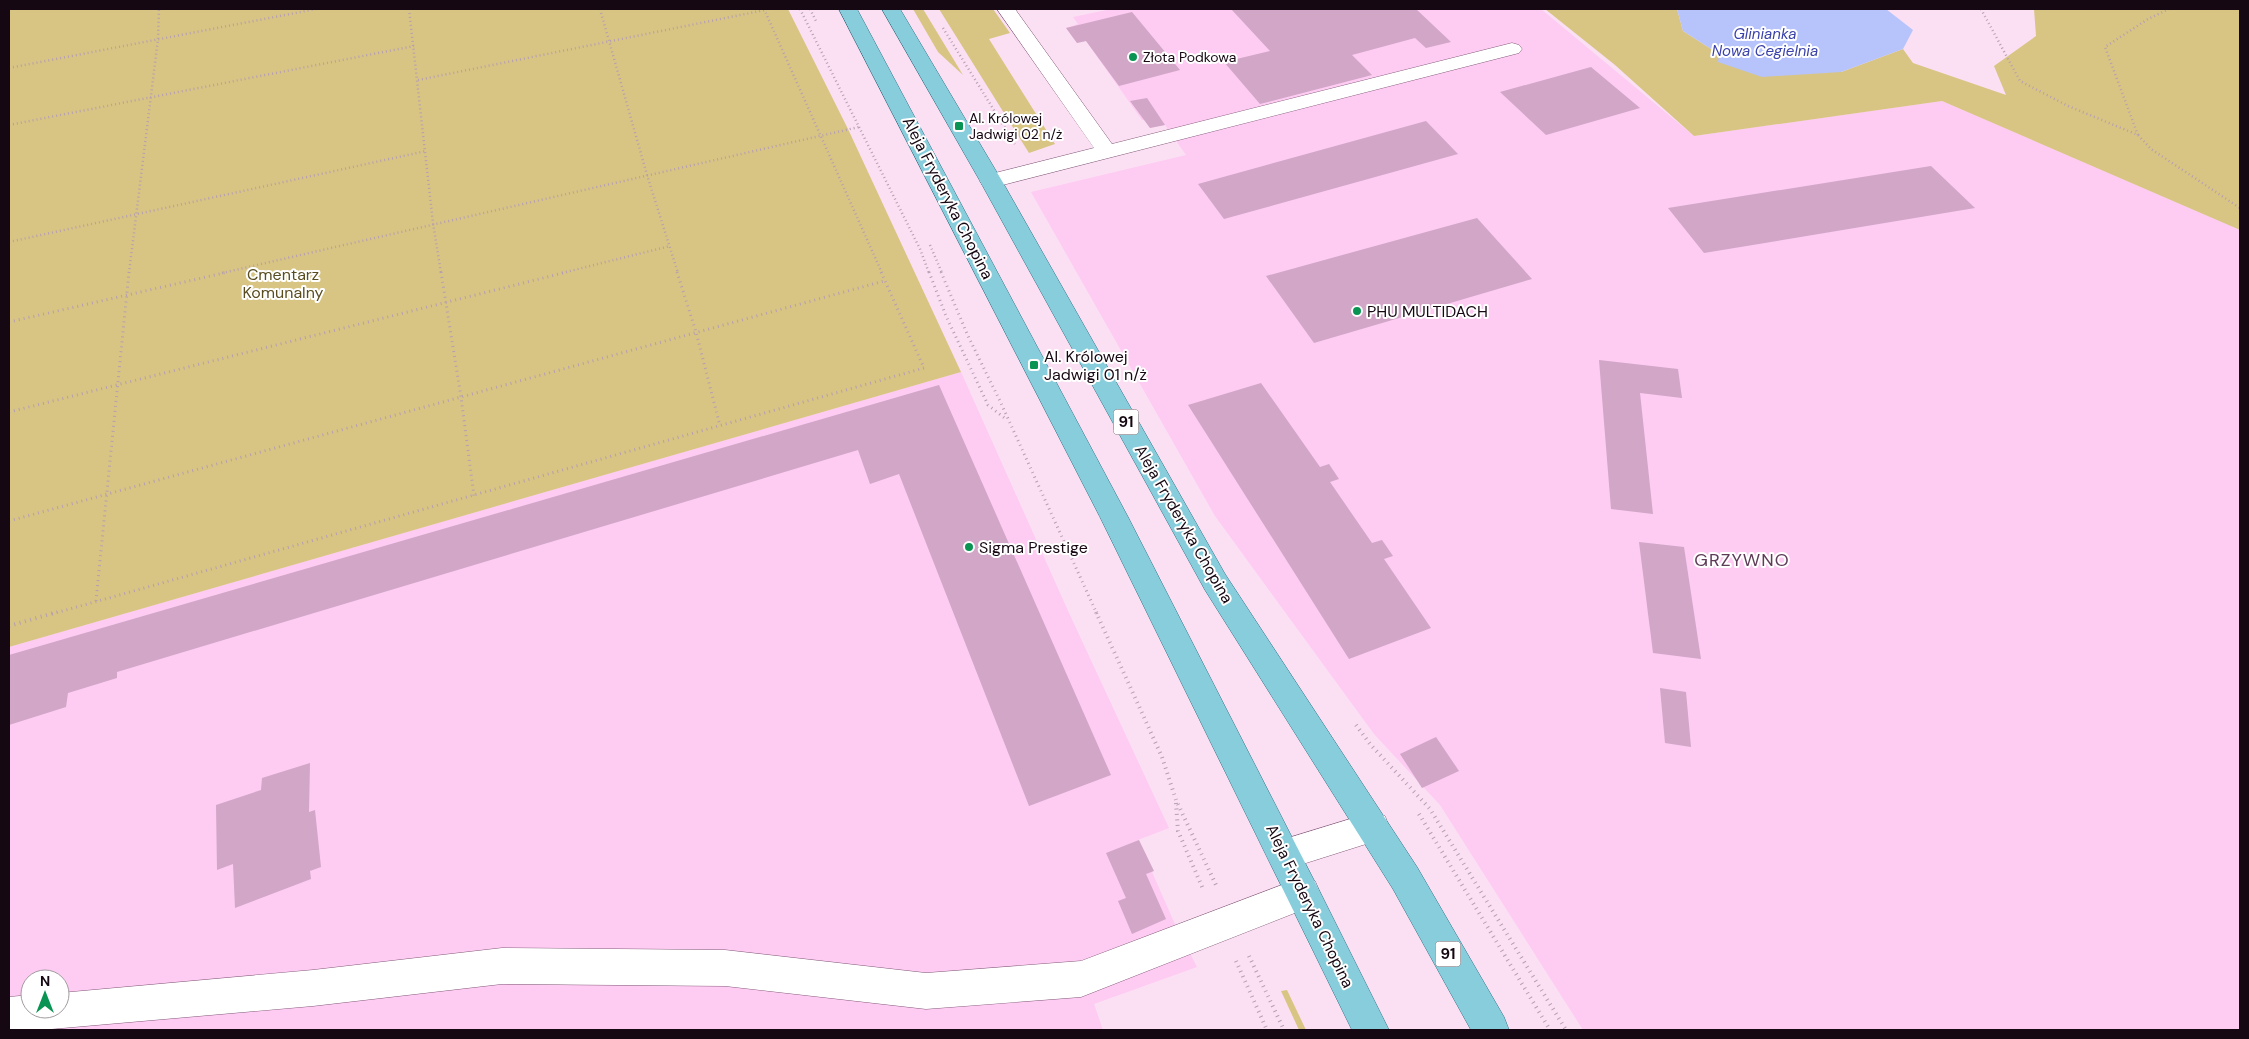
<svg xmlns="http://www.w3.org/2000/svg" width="2249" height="1039" viewBox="0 0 2249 1039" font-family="'DM Sans',sans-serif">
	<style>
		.built { fill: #fecbf2; fill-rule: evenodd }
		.green { fill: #d8c583 }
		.water { fill: #b7c4fc }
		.building { fill: #d1a6c7 }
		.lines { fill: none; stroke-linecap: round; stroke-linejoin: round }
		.minor-casing { stroke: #825b79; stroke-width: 1 }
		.major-casing { stroke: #2c7285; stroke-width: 1 }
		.path-far2 { stroke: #b69fb0; stroke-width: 2.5; stroke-dasharray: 1 3; stroke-linecap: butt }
		.path-far1 { stroke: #b69fb0; stroke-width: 3; stroke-dasharray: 1 4; stroke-linecap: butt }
		.path { stroke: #b69fb0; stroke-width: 4; stroke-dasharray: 1 4.5; stroke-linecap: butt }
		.minor { fill: #fff; fill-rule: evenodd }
		.major { fill: #88cddb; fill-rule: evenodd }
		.poi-dot { fill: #099453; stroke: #fff; stroke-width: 2 }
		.labels { text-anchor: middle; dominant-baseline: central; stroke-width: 4; stroke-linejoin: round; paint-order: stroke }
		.far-poi-label { font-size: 14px; fill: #160813; stroke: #fff; text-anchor: start }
		.far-water-label { font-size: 15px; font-style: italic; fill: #3a41a9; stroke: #fff }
		.shield { fill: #fff; stroke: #5c525a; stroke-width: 1 }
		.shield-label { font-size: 15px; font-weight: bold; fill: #160813 }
		.street-label { font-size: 16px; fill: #160813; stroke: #fff }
		.park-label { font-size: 16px; fill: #594d20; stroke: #fff }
		.poi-label { font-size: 16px; fill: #160813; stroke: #fff; text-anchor: start }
		.neighbourhood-label { font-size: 18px; letter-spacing: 1px; fill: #5f3b58; stroke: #fff }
	</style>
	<rect width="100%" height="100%" fill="#fbe0f4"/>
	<g class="built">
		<path d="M1111 9H1541L1694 136 1942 101 2240 230V1030H1583L1440 805 1374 734 1215 516 1031 192 1186 155 1165 125 1150 128 1145 120H1142L1086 41 1077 43 1066 28 1078 24 1073 17Z"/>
		<path d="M961 372 1069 613 1169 828 1138 840 1174 922 1197 967 1094 1004 1103 1030H9V647ZM30 979H60V1009H30Z"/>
	</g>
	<g class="green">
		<path d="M9 9H788L848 129 961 372 9 647Z"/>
		<path d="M913 9H923L963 75 938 52Z"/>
		<path d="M939 9H993L1010 33 989 39 1055 144 1029 153Z"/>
		<path d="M1545 9H1677L1683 31 1719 54 1841 72 1903 49 1913 63 2006 95 1994 66 2036 36 2034 9H2240V230L1942 101 1694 136 1615 65Z"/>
		<path d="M1287 990 1306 1030H1299L1281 991Z"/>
	</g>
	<path class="water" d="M1677 9H1886L1913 30 1903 49 1841 72 1762 77 1718 62 1719 54 1683 31Z"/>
	<g class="building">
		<path d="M1231 9H1416L1451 42 1426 48 1415 38 1352 55 1372 75 1260 104 1224 62 1270 51Z"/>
		<path d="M1132 12 1180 70 1119 86 1086 41 1077 43 1066 28Z"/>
		<path d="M1591 67 1640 108 1546 135 1500 92Z"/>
		<path d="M1147 98 1165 125 1150 128 1130 101Z"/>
		<path d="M1426 121 1458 154 1224 219 1198 184Z"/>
		<path d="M1931 166 1975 208 1704 253 1668 208Z"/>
		<path d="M1477 218 1532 279 1314 343 1266 276Z"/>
		<path d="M1599 360 1678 369 1682 398 1640 393 1653 514 1611 509Z"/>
		<path d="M1261 383 1320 467 1329 464 1339 479 1330 482 1372 543 1382 540 1393 556 1384 559 1431 628 1349 659 1188 405Z"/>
		<path d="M939 385 1111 775 1029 806 899 474 870 484 858 450 117 672V678L68 693 66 707 9 725V655Z"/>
		<path d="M1639 542 1684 547 1701 659 1653 653Z"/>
		<path d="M1660 688 1686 692 1691 747 1665 743Z"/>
		<path d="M1436 737 1459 771 1422 788 1400 754Z"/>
		<path d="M310 763 309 812 315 810 321 867 310 871 311 879 235 908 233 864 217 870 216 805 261 790 262 778Z"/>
		<path d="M1139 840 1154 871 1146 874 1166 919 1132 934 1118 901 1126 898 1106 853Z"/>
	</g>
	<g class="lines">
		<defs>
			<g id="minor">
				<path d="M997 9H1015L1112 144 1512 43 1519 45 1522 49 1519 53 991 188 983 186 980 181 983 176 1094 148Z"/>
				<path d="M1373 812 1385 816 1389 827 1385 838 1284 870 1272 865 1267 854 1272 843Z"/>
				<path d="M1303 877 1315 881 1320 893 1315 905 1081 997 926 1009 725 986 502 984 313 1006 40 1030H9V997L30 995V1009H60V993L313 970 502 948 725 950 926 973 1081 961Z"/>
			</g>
			<g id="major">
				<path d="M839 9H857L1128 517 1319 890 1389 1030H1352L1100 517Z"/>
				<path d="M882 9H900L1002 181 1225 574 1417 867 1504 1017 1509 1030H1471L1393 889 1205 590 980 181Z"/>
			</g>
		</defs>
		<use href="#minor" class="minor-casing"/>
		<use href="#major" class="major-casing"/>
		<g class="path-far2">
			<path d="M409 9 433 223 441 273"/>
			<path d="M600 9 647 175 678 273"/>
			<path d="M764 9 882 273"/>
			<path d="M800 9 920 249 929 273"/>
			<path d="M810 9 816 21"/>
			<path d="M1981 9 2020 81 2068 106 2138 135 2151 149 2240 208"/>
			<path d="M943 28 1015 144"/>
			<path d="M9 68 316 9"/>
			<path d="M418 80 765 10"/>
			<path d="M9 125 414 46"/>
			<path d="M2138 135 2105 47 2148 19 2169 9"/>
			<path d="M9 242 426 151"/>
			<path d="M930 245 942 273"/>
			<path d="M129 273 158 39 159 9"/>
			<path d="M222 273 859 127"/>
			<path d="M562 273 670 246"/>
		</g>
		<g class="path-far1">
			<path d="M441 272 461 397 474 496"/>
			<path d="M677 272 696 332 720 426"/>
			<path d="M929 272 946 316 988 405 1007 420"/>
			<path d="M941 272 968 336 1000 401 1097 614"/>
			<path d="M9 322 228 272"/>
			<path d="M9 412 567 272"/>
			<path d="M9 521 884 281"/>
			<path d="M96 601 129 272"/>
			<path d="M52 614 924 368 881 272"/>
		</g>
		<g class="path">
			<path d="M1096 612 1162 757 1176 800 1216 885"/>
			<path d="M9 626 57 612"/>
			<path d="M1356 725 1370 744 1430 809 1566 1030"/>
			<path d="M1176 803 1178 831 1203 889"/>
			<path d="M1419 814 1550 1030"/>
			<path d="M1249 956 1284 1030"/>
			<path d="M1236 961 1267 1030"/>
		</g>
		<use href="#minor" class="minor"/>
		<use href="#major" class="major"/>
	</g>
	<g class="poi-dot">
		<circle cx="1133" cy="57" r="5"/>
		<rect x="954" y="121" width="10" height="10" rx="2.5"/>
		<circle cx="1357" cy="311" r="5"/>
		<rect x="1029" y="360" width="10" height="10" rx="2.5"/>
		<circle cx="969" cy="547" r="5"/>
	</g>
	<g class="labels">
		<g class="far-poi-label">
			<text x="1143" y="57">Złota Podkowa</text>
			<text x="969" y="118">Al. Królowej<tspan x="969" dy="16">Jadwigi 02 n/ż</tspan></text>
		</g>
		<g class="far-water-label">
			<text x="1765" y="34">Glinianka<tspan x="1765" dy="17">Nowa Cegielnia</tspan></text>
		</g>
		<g class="shield">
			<rect x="1113.5" y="409.5" width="25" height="25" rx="4"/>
			<rect x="1435.5" y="941.5" width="25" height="25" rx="4"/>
		</g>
		<g class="shield-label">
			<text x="1126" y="422">91</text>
			<text x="1448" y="954">91</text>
		</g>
		<g class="street-label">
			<text transform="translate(948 198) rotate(63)">Aleja Fryderyka Chopina</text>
			<text transform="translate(1184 524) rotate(60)">Aleja Fryderyka Chopina</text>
			<text transform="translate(1310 906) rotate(64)">Aleja Fryderyka Chopina</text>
		</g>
		<g class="park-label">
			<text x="283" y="274">Cmentarz<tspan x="283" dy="18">Komunalny</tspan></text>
		</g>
		<g class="poi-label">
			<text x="1367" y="311">PHU MULTIDACH</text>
			<text x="1044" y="356">Al. Królowej<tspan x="1044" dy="18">Jadwigi 01 n/ż</tspan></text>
			<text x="979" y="547">Sigma Prestige</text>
		</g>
		<g class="neighbourhood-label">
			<text x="1742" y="560">GRZYWNO</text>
		</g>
	</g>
	<rect width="2249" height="1039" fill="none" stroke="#160813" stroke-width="20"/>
	<g transform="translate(45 994)"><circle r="24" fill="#ffffff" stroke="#a29ca1"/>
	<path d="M0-4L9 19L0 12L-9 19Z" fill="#099453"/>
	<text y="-8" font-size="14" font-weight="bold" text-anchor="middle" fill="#160813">N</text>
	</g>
</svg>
